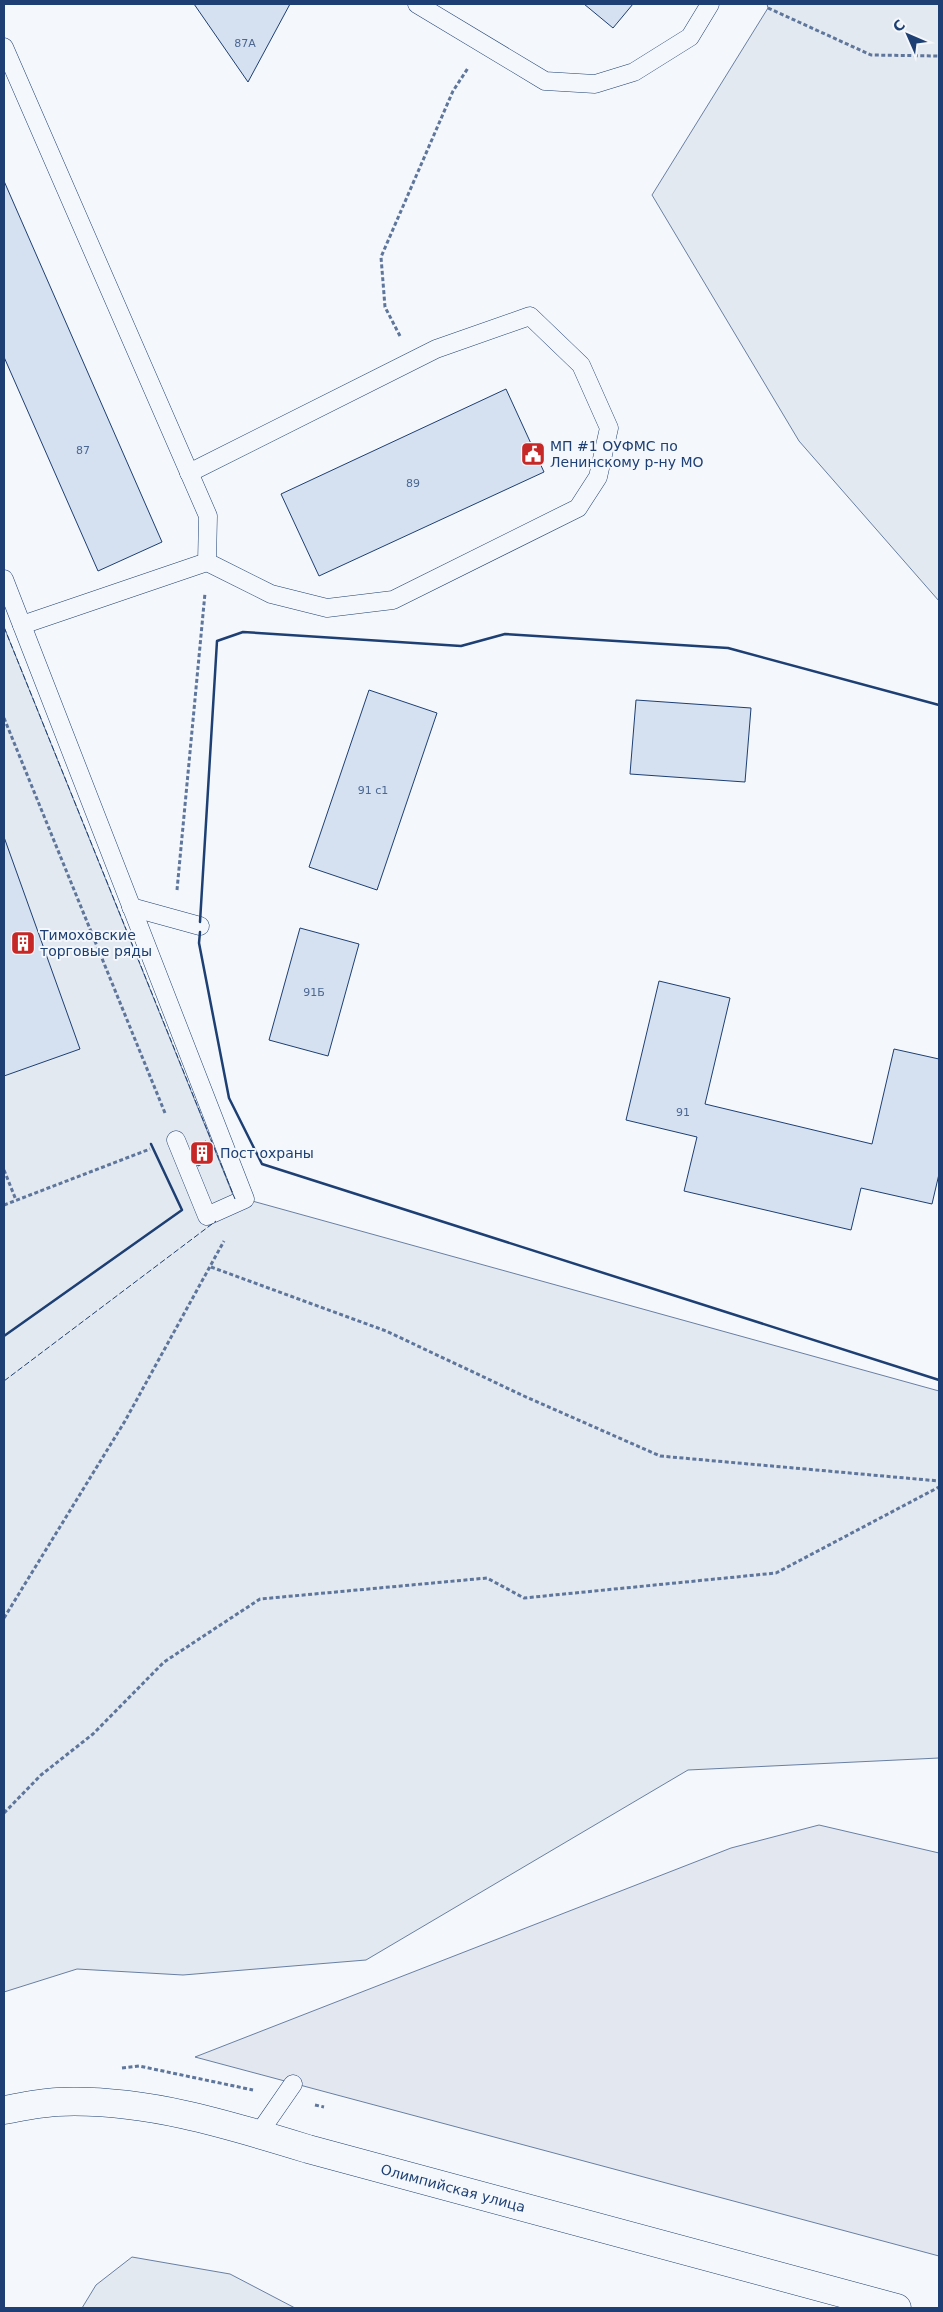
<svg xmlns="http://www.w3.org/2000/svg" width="943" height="2312" viewBox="0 0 943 2312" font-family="'DejaVu Sans',sans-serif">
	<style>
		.green { fill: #e3e9f0; stroke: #687fa3 }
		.parking { fill: #e3e8f0; stroke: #687fa3 }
		.building { fill: #d5e0f0; stroke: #1d3f73 }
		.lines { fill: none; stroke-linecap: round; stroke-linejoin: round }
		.lane-casing { stroke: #1d3f73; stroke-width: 19 }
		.secondary-casing { stroke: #1d3f73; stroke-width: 29 }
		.path { stroke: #5e769c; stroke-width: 3; stroke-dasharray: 4 2.5; stroke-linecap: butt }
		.lane { stroke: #f4f7fb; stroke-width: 18 }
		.secondary { stroke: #f4f7fb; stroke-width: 28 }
		.fence { stroke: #1d3f73; stroke-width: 1; stroke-dasharray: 6 2.5; stroke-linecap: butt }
		.wall { stroke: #1d3f73; stroke-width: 2.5 }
		.labels { text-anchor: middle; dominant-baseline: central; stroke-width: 4; stroke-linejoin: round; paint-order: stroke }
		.number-label { font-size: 11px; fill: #4b6792 }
		.poi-label { font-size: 14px; fill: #1d3f73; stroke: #f4f7fb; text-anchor: start }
		.street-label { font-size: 14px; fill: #1d3f73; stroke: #f4f7fb }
	</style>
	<rect width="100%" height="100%" fill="#f4f7fb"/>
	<g class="green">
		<path d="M767 4H939V601L799 441 652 195 768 8Z"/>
		<path d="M4 627 237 1205 245 1199 939 1391V1758L688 1770 366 1960 183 1975 77 1969 4 1992Z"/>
		<path d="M132 2257 230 2274 295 2308H82L96 2285Z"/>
	</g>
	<path class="parking" d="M819 1825 939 1853V2256L195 2057 731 1848Z"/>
	<g class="building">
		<path d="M194 4H290L248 82Z"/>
		<path d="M584 4H633L613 28Z"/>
		<path d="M4 181 162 542 98 571 4 357Z"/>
		<path d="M506 389 544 472 319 576 281 494Z"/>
		<path d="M369 690 437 713 377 890 309 867Z"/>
		<path d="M636 700 751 708 745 782 630 774Z"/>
		<path d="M4 837 80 1049 4 1076Z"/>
		<path d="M300 928 359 944 328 1056 269 1040Z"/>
		<path d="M659 981 730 998 705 1104 872 1144 894 1049 939 1059V1174L932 1204 861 1188 851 1230 684 1191 697 1137 626 1120Z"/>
		<path d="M206 1141 213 1159 198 1166 191 1147Z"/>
	</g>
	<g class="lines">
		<defs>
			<g id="lane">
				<path d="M417 4 545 81 595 84 634 72 690 37 710 4"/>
				<path d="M4 47 208 516 207 562 22 625"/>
				<path d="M189 473 436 349 530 316 581 365 609 428 598 477 578 508 393 600 327 608 271 594 207 562"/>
				<path d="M4 579 245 1199 207 1216 176 1140"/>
				<path d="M131 907 200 926"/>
				<path d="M259 2133 293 2084"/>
			</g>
			<path id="secondary" d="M4 2110C21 2107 39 2103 57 2102 142 2098 227 2124 308 2149L897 2308"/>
		</defs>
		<use href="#lane" class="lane-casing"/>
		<use href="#secondary" class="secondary-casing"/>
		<g class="path">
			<path d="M768 8 871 55 939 56"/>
			<path d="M400 336 385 307 381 257 453 91 468 68"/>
			<path d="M4 718 165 1113"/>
			<path d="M177 890 205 593"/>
			<path d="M4 1170 16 1200"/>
			<path d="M4 1205 150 1149"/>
			<path d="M211 1267 386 1331 524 1396 660 1456 939 1481"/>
			<path d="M4 1618 125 1421 224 1241"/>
			<path d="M4 1813 41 1775 93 1734 164 1662 260 1599 487 1578 524 1598 776 1573 939 1487"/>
			<path d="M122 2068 139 2066 253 2090"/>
			<path d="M315 2105 324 2107"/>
		</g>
		<use href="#lane" class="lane"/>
		<use href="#secondary" class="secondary"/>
		<g class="fence">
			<path d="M4 627 235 1199"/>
			<path d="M4 1381 216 1221"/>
		</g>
		<g class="wall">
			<path d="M200 922 217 641 243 632 461 646 505 634 728 648 939 705"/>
			<path d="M200 932 199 943 229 1098 262 1164 939 1380"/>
			<path d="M4 1336 182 1210 151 1144"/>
		</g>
	</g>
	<defs>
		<symbol id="civic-square" viewBox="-11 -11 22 22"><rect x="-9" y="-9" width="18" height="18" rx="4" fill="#c62828" stroke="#f4f7fb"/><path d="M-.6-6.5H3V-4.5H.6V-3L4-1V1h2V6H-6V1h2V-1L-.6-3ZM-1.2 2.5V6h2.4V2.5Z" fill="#fff"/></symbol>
		<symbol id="building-square" viewBox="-11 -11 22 22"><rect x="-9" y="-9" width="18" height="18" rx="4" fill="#c62828" stroke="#f4f7fb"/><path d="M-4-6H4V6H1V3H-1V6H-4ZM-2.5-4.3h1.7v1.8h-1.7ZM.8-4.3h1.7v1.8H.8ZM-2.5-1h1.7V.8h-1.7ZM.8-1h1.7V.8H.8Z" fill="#fff"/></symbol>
	</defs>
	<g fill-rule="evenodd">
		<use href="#civic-square" x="519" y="440" width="28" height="28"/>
		<use href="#building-square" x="9" y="929" width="28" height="28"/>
		<use href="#building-square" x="188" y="1139" width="28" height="28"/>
	</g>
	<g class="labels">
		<g class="number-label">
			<text x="245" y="43">87А</text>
			<text x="83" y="450">87</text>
			<text x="413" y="483">89</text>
			<text x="373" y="790">91 с1</text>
			<text x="314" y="992">91Б</text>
			<text x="683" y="1112">91</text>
		</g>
		<g class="poi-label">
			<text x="550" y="446">МП #1 ОУФМС по<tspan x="550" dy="16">Ленинскому р-ну МО</tspan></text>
			<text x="40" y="935">Тимоховские<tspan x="40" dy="16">торговые ряды</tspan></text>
			<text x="220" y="1153">Пост охраны</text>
		</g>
		<g class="street-label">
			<text transform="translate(453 2188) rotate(15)">Олимпийская улица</text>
		</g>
	</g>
	<rect width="943" height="2312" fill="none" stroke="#1d3f73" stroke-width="10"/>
	<g transform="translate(908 35) rotate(315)" stroke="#f4f7fb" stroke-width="4" paint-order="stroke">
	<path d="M0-4L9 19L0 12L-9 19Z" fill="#1d3f73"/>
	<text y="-8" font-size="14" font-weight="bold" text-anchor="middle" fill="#1d3f73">С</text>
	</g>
</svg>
